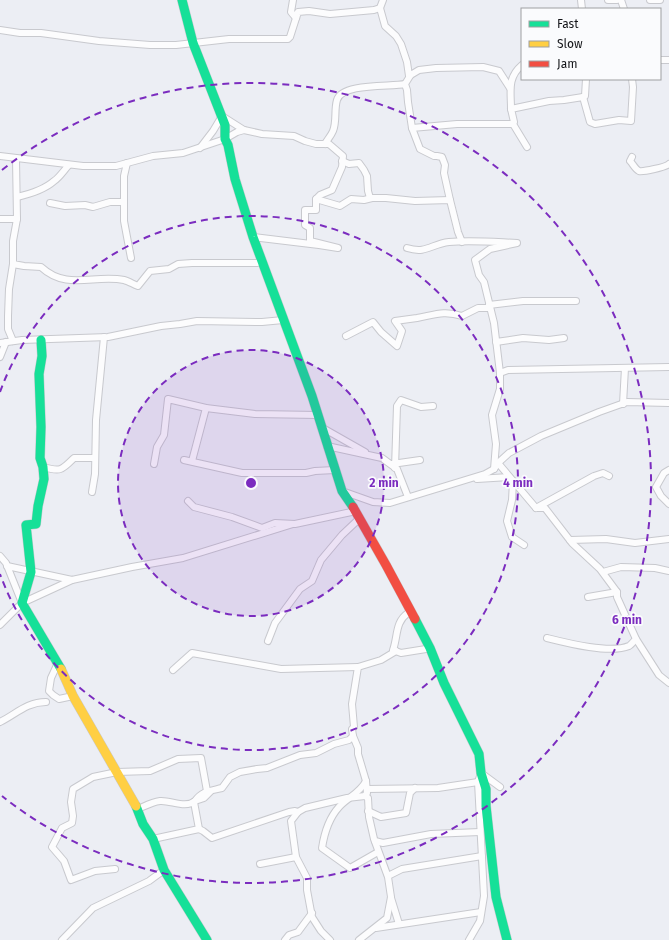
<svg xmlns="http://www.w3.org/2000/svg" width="669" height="940" viewBox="0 0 669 940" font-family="'Fira Sans',sans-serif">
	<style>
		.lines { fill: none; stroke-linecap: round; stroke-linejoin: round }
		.street-casing { stroke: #c8c9ce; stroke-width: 8 }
		.fast-casing { stroke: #c8c9ce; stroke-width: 10 }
		.slow-casing { stroke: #c8c9ce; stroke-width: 10 }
		.jam-casing { stroke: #c8c9ce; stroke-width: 10 }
		.street { stroke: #fcfcfd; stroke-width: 6 }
		.fast { stroke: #16e098; stroke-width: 9 }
		.slow { stroke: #ffcf43; stroke-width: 9 }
		.jam { stroke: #f24e42; stroke-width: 9 }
		.ring { fill: none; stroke: #7b2cbf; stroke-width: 2; stroke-dasharray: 7 5 }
		.centre { fill: #7b2cbf; stroke: #fafbfd; stroke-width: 2 }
		.ring-label { font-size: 12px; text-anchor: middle; font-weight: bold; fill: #7b2cbf; stroke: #fafbfd; stroke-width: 3.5; stroke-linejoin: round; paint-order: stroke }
	</style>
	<rect width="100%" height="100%" fill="#eceef4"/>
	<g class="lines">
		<defs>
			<g id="street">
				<path d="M293 0 291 12 296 18"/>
				<path d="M581 0 582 9"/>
				<path d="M608 0H617"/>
				<path d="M621 0 624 9"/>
				<path d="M650 0H660"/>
				<path d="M380 8 385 26 396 36 401 44 407 62 409 76 419 70 436 68 483 67 499 71 510 88"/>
				<path d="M0 30 20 33H41L99 41 150 45H176L229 39H288L290 37 298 12 309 11 330 14 374 10 380 8 383 0"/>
				<path d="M660 60H669"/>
				<path d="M410 76 405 84 407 90 408 102 412 128"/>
				<path d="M583 97 585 96 586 79"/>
				<path d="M511 109C511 91 507 78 522 65"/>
				<path d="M513 124 514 122 511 109 549 101 564 100 583 97 590 122 595 124 619 120 631 121 633 87 632 79"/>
				<path d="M325 144C327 140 331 136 333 131 337 121 334 110 337 100 342 83 390 87 405 84"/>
				<path d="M200 148 213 131 222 116 244 130 262 134 294 136 305 141 316 144H329L343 156 342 167 332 190 320 195 316 199V210H305V225L310 228V241L338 248 319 245 253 237"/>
				<path d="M0 156 83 166H116L153 156 183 153 225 139 237 132 244 130"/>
				<path d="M632 157 630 161C633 164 635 169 639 171 643 172 666 167 669 164"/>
				<path d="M16 159 17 219"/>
				<path d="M342 161 349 164 359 163 364 170 367 176 368 191 370 198"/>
				<path d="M127 163 124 176V221L131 258"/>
				<path d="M17 197C30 194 44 190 54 181 60 177 64 170 69 165"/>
				<path d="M316 199 340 206 351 199 364 200 372 198H386L415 201 450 200 458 232 462 242"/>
				<path d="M450 200 444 173 445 165 442 157 437 156H434L420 149 412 128 457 124H513L527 147"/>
				<path d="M50 203 65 206 85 205 93 207 110 202H124"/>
				<path d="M0 219H17L13 241V264L24 266 41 267C67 291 94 274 124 280 128 281 133 284 138 286L150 271 169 269 178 264 192 263H257L262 261"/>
				<path d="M407 248C427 254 431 244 449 242 471 240 494 242 517 243L490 249 475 260 479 275 484 282 494 323 500 373V389L492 415 496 444 494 469"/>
				<path d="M489 305 523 301H576"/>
				<path d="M346 336 373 322 381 332 397 346 402 331 395 321C402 320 410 319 417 318 434 315 444 310 462 316L478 308H490"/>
				<path d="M13 341 8 329V316L9 289 13 264"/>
				<path d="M496 342 523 338 549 340 564 338"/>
				<path d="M0 343 22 340 108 337 161 326 180 324 197 321 262 322 283 320"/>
				<path d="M0 357 6 342"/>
				<path d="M500 373 508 370 669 367"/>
				<path d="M623 404 625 368"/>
				<path d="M321 427 365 452"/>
				<path d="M327 446 382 458 397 469 408 497"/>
				<path d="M184 460 242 473H306L315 471 335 470"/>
				<path d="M192 461 206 408"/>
				<path d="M498 463 536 508H545L572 543 600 569 617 592V597L636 639 659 675 669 683"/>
				<path d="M154 464 157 447 164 435 168 399 206 408 255 414 318 415"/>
				<path d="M392 464 420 460"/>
				<path d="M43 467C61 472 62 470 74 458H95"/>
				<path d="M395 468 397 406 401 400 421 407 433 406"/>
				<path d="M669 470 664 473 656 487 661 496 669 504"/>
				<path d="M477 479 509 477"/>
				<path d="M513 481 512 500 507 521 512 537 524 545"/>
				<path d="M342 491 373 502 390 503 485 474 494 469 498 463 509 453 541 436 599 412 627 402 669 403"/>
				<path d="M92 492 95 474 96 420 104 337"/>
				<path d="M188 501 194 507 232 517 262 528 275 523 295 524 356 511"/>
				<path d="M536 508 594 476 603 473 609 476"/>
				<path d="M570 540 606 539 635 543 669 539"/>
				<path d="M0 556 6 563 22 603 0 625"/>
				<path d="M7 566 72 580 132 567 183 558 293 524"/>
				<path d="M603 572 621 567 655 568 669 571"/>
				<path d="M588 597 617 592"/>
				<path d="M22 603 72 580"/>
				<path d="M408 613C395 622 398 636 393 650L401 653 426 649"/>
				<path d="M547 638C567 643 610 654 629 646 631 645 634 641 636 639"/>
				<path d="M268 641 275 623 300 589 312 581 321 560 342 535 360 518"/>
				<path d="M58 663 51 678 49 691 53 695 59 699 73 696"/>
				<path d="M173 670 192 653 281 669 358 667"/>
				<path d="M0 722C16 714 27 702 46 702"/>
				<path d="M366 781C360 793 347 798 339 807 329 818 324 835 322 848L350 868 378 852"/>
				<path d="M367 789 438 788 478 782"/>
				<path d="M211 791 204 798 195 801C202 791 210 791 222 788L230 777 240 772 257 769 267 768 300 755 316 753 334 744 349 740 353 736 352 729 354 727 352 704 358 667 381 660 396 651"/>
				<path d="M138 809C145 806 152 802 160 801 171 800 185 809 195 801"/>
				<path d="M368 811 381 817 406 813 410 793 415 788"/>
				<path d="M199 829 203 831 212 838 289 812 295 811 298 812"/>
				<path d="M153 839 199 829 194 802"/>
				<path d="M375 841 383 843 431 834 480 832"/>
				<path d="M260 864 296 857"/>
				<path d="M115 869 95 871 71 880 64 861 52 847 62 828 72 823 73 816 71 802 73 789 93 777 117 772 150 771 178 759 201 758 207 791"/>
				<path d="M388 876 402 869 482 856"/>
				<path d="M391 898 399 924"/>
				<path d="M376 928 481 912"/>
				<path d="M62 940 93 908 149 881 164 870"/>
				<path d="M285 940 289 935 298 932 312 913"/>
				<path d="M330 940 321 931 312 917 307 890V878L296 857 291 821 298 812 305 808 347 798 365 796 367 793 366 781 358 754V748L353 736"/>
				<path d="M359 940 387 918 391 897 388 877 374 839 369 817 368 798 365 796"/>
				<path d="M469 940 480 921 484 896 478 782 481 773 500 787"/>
			</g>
			<g id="fast">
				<path d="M182 0 193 43 225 125V139L228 145 235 179 253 237 312 396 342 491 353 507"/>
				<path d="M41 340 42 356 39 374 41 427 40 458 43 467 44 479 38 506 36 524 26 525 31 572 22 603 61 669"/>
				<path d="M415 619 430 648 444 683 479 754 481 773 486 789V806L496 897 507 940"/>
				<path d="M136 806 143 824 153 839 164 870 207 940"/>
			</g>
			<path id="slow" d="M61 669 73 696 136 806"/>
			<path id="jam" d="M353 507 386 565 415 619"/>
		</defs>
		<use href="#street" class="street-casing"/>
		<use href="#fast" class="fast-casing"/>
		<use href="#slow" class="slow-casing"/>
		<use href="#jam" class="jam-casing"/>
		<use href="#street" class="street"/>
		<use href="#fast" class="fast"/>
		<use href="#slow" class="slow"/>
		<use href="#jam" class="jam"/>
	</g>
	<circle cx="251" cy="483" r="133" fill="#7b2cbf" fill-opacity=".12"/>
	<g class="ring">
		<circle cx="251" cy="483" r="133"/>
		<path d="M0 392A267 267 0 1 1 0 574"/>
		<path d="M2 170A400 400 0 1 1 2 796"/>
	</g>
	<circle cx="251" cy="483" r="6" class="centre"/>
	<g class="ring-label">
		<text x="384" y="487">2 min</text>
		<text x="518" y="487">4 min</text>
		<text x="627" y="624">6 min</text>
	</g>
	<rect x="521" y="8" width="140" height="72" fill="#fafbfd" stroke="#9e9fa1"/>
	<rect x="529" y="21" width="20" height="6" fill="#16e098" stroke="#9e9fa1"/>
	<text x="557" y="28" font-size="12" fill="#131418">Fast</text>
	<rect x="529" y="41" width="20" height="6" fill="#ffcf43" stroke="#9e9fa1"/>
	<text x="557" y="48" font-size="12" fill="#131418">Slow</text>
	<rect x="529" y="61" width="20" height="6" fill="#f24e42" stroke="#9e9fa1"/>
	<text x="557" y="68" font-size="12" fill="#131418">Jam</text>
</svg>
